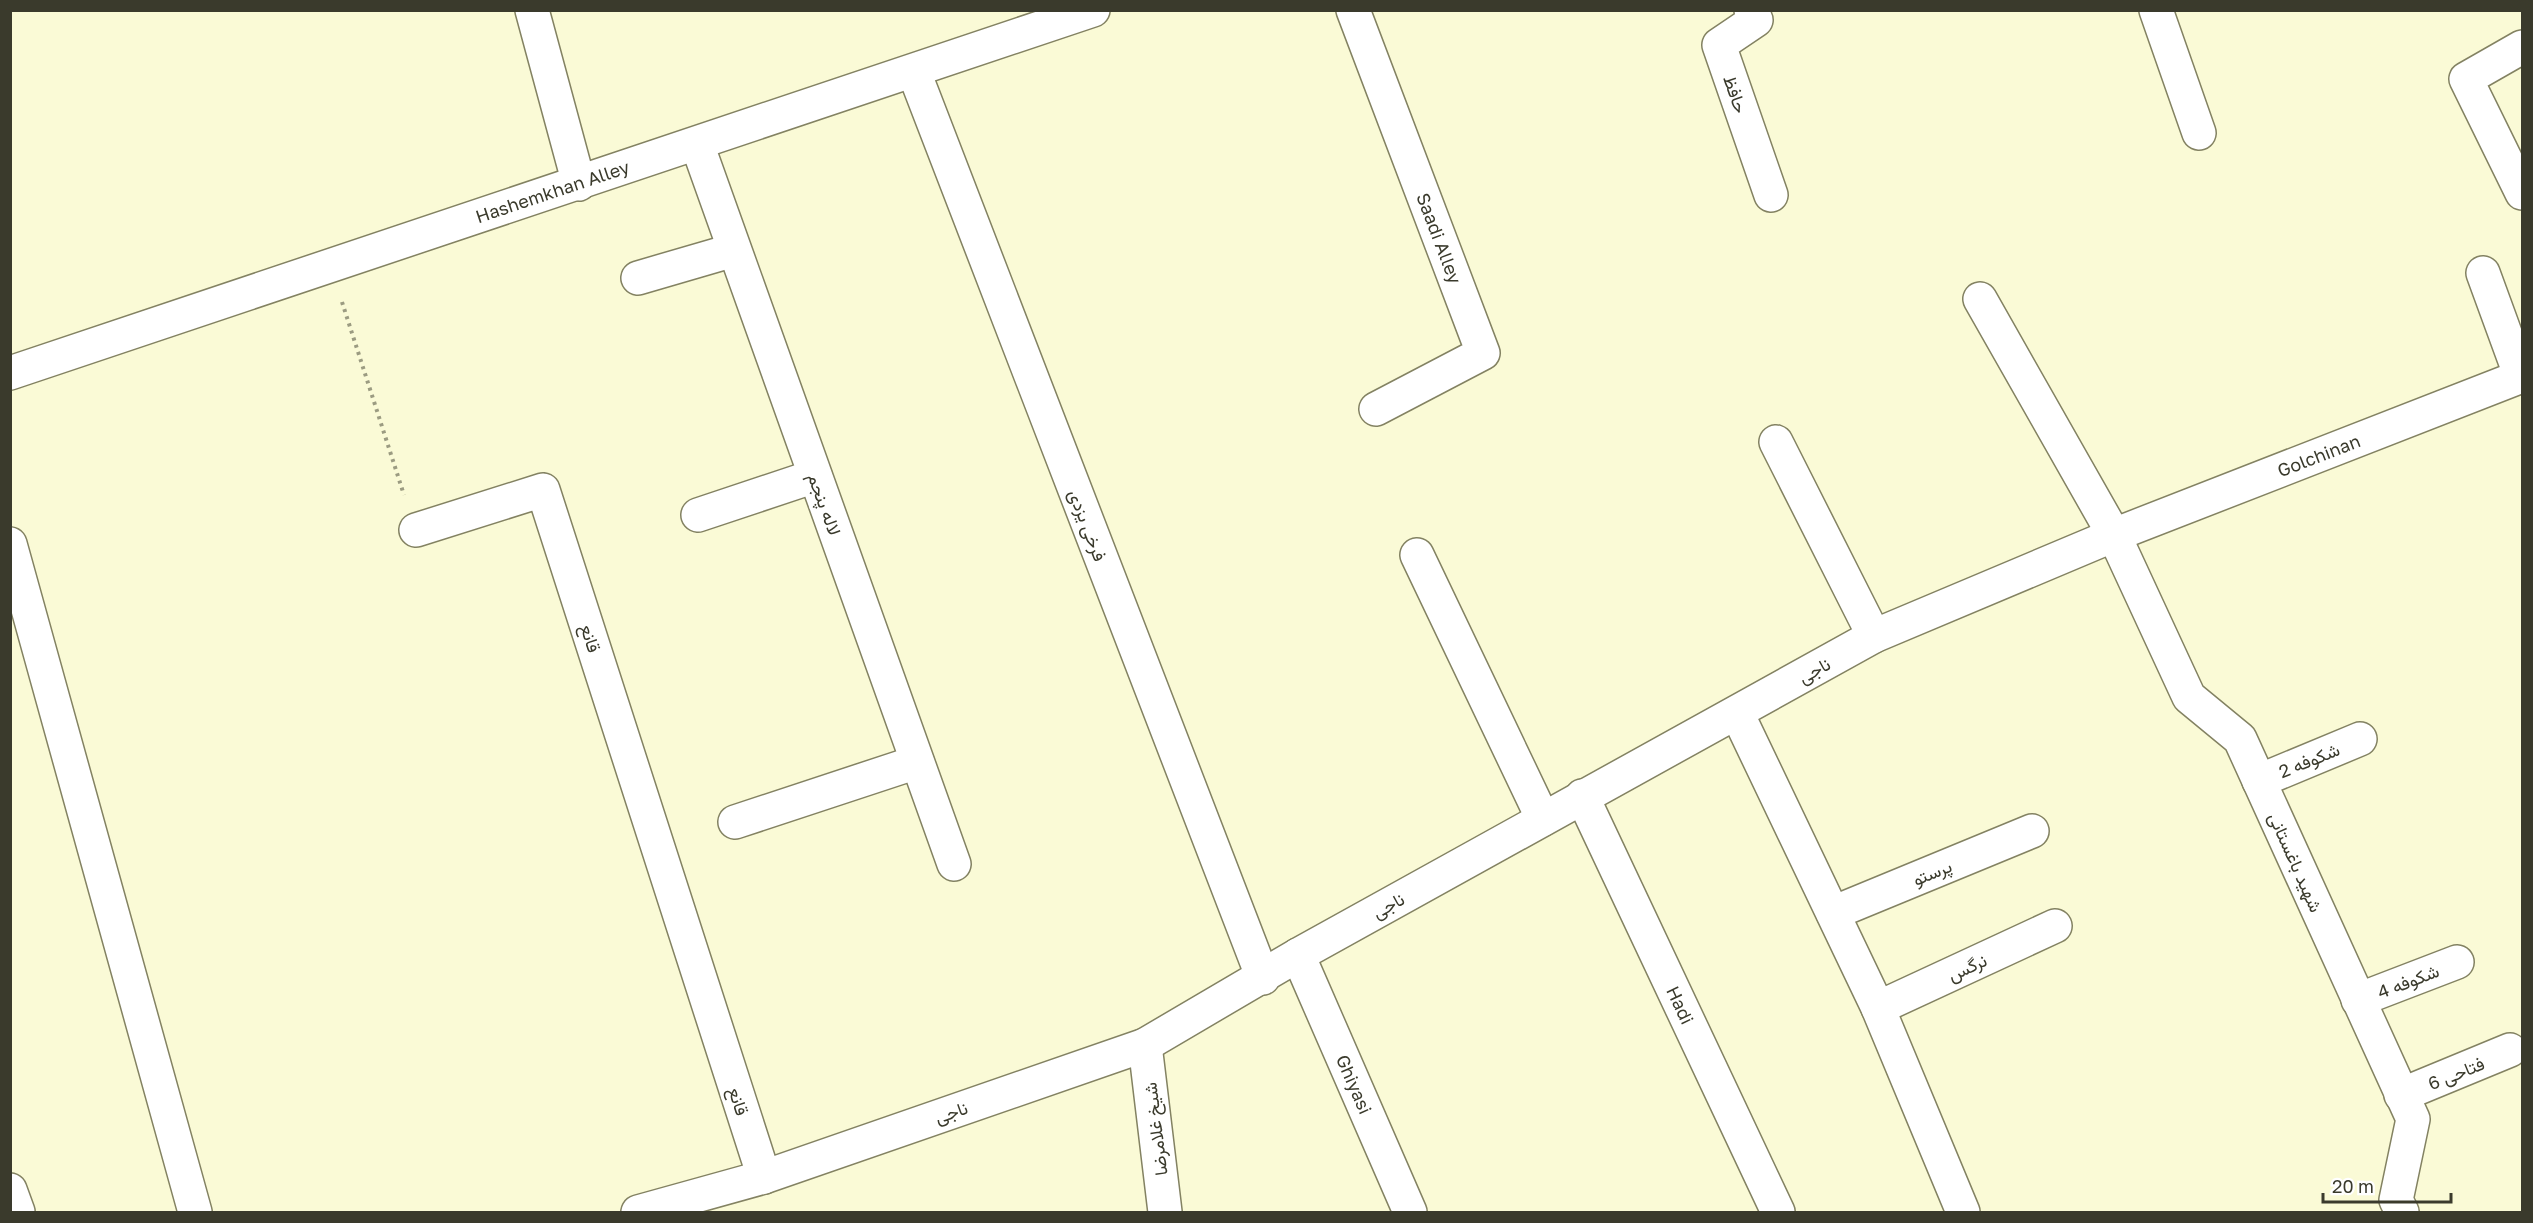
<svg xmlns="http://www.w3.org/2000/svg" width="2533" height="1223" viewBox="0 0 2533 1223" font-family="'Golos Text',Vazirmatn,sans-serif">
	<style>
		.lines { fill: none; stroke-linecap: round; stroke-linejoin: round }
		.minor-casing { stroke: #838262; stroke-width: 36 }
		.major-casing { stroke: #838262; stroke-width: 36 }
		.path { stroke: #9b9b81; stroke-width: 4; stroke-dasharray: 3 4.5; stroke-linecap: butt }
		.minor { stroke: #fff; stroke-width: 33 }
		.major { stroke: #fff; stroke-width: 33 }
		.labels { text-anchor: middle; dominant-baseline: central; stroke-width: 6; stroke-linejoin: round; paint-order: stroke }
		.street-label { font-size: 18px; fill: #3a3a2c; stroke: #fff }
	</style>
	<rect width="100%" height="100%" fill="#fafad6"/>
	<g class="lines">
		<defs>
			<g id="minor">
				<path d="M532 10 579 184"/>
				<path id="s1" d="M1353 10 1483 353 1376 409"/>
				<path d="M1751 10 1756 20 1719 45 1771 195"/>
				<path d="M2156 10 2199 133"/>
				<path d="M2522 47 2466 79 2522 193"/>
				<path d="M914 72 1263 978"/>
				<path d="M697 144 954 864"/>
				<path d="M2483 273 2521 377"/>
				<path d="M638 278 734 250"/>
				<path d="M1980 299 2114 535 2189 697 2240 739 2413 1119 2396 1200 2402 1212"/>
				<path id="s2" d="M10 373 1093 10"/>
				<path d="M1776 442 1874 636"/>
				<path d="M698 515 815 476"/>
				<path d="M416 530 543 490 764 1177"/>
				<path d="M10 544 195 1212"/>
				<path d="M1417 555 1543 819"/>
				<path d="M1737 713 1878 1008 1963 1212"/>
				<path d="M2259 781 2360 739"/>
				<path id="s3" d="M1582 796 1778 1212"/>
				<path d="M735 822 917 762"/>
				<path d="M1833 913 2032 831"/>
				<path id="s4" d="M1298 955 1410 1212"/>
				<path d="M2358 1000 2457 962"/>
				<path d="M1878 1008 2055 926"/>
				<path d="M1145 1045 1165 1212"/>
				<path d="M2401 1095 2510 1050"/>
				<path id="s5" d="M638 1212 764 1177 1145 1045 1298 955 1874 636 2114 535 2522 376"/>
			</g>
			<path id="major" d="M10 1190 18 1212"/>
		</defs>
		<use href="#minor" class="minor-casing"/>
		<use href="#major" class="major-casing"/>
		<path class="path" d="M342 302 404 495"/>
		<use href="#minor" class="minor"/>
		<use href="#major" class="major"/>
	</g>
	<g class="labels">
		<g class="street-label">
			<text transform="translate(1736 94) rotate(71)">حافظ</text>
			<text stroke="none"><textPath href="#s2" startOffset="572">Hashemkhan Alley</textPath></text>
			<text stroke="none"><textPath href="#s1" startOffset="244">Saadi Alley</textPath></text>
			<text stroke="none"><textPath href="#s5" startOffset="1850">Golchinan</textPath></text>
			<text transform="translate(825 504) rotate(70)">لاله پنجم</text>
			<text transform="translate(1088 525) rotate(69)">فرخی یزدی</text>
			<text transform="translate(591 638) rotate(72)">قانع</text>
			<text transform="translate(1814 670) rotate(-29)">ناجی</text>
			<text transform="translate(2309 760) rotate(-22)">شکوفه 2</text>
			<text transform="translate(2296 862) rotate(66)">شهید باغستانی</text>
			<text transform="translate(1932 872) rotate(-22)">پرستو</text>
			<text transform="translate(1388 905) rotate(-29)">ناجی</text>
			<text transform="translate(1967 967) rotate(-25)">نرگس</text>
			<text transform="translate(2408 981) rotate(-21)">شکوفه 4</text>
			<text stroke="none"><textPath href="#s3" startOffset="231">Hadi</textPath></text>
			<text transform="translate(2456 1073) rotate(-22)">فتاحی 6</text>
			<text stroke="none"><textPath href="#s4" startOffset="141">Ghiyasi</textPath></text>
			<text transform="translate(739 1101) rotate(72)">قانع</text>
			<text transform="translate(951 1112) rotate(-19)">ناجی</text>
			<text transform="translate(1155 1129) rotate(-97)">شیخ غلامرضا</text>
		</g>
	</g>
	<rect width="2533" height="1223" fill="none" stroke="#3a3a2c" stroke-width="24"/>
	<path d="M2323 1193v9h128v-9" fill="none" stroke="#3a3a2c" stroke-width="3"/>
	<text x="2332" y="1193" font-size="18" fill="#3a3a2c" stroke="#ffffff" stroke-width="4.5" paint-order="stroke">20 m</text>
</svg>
